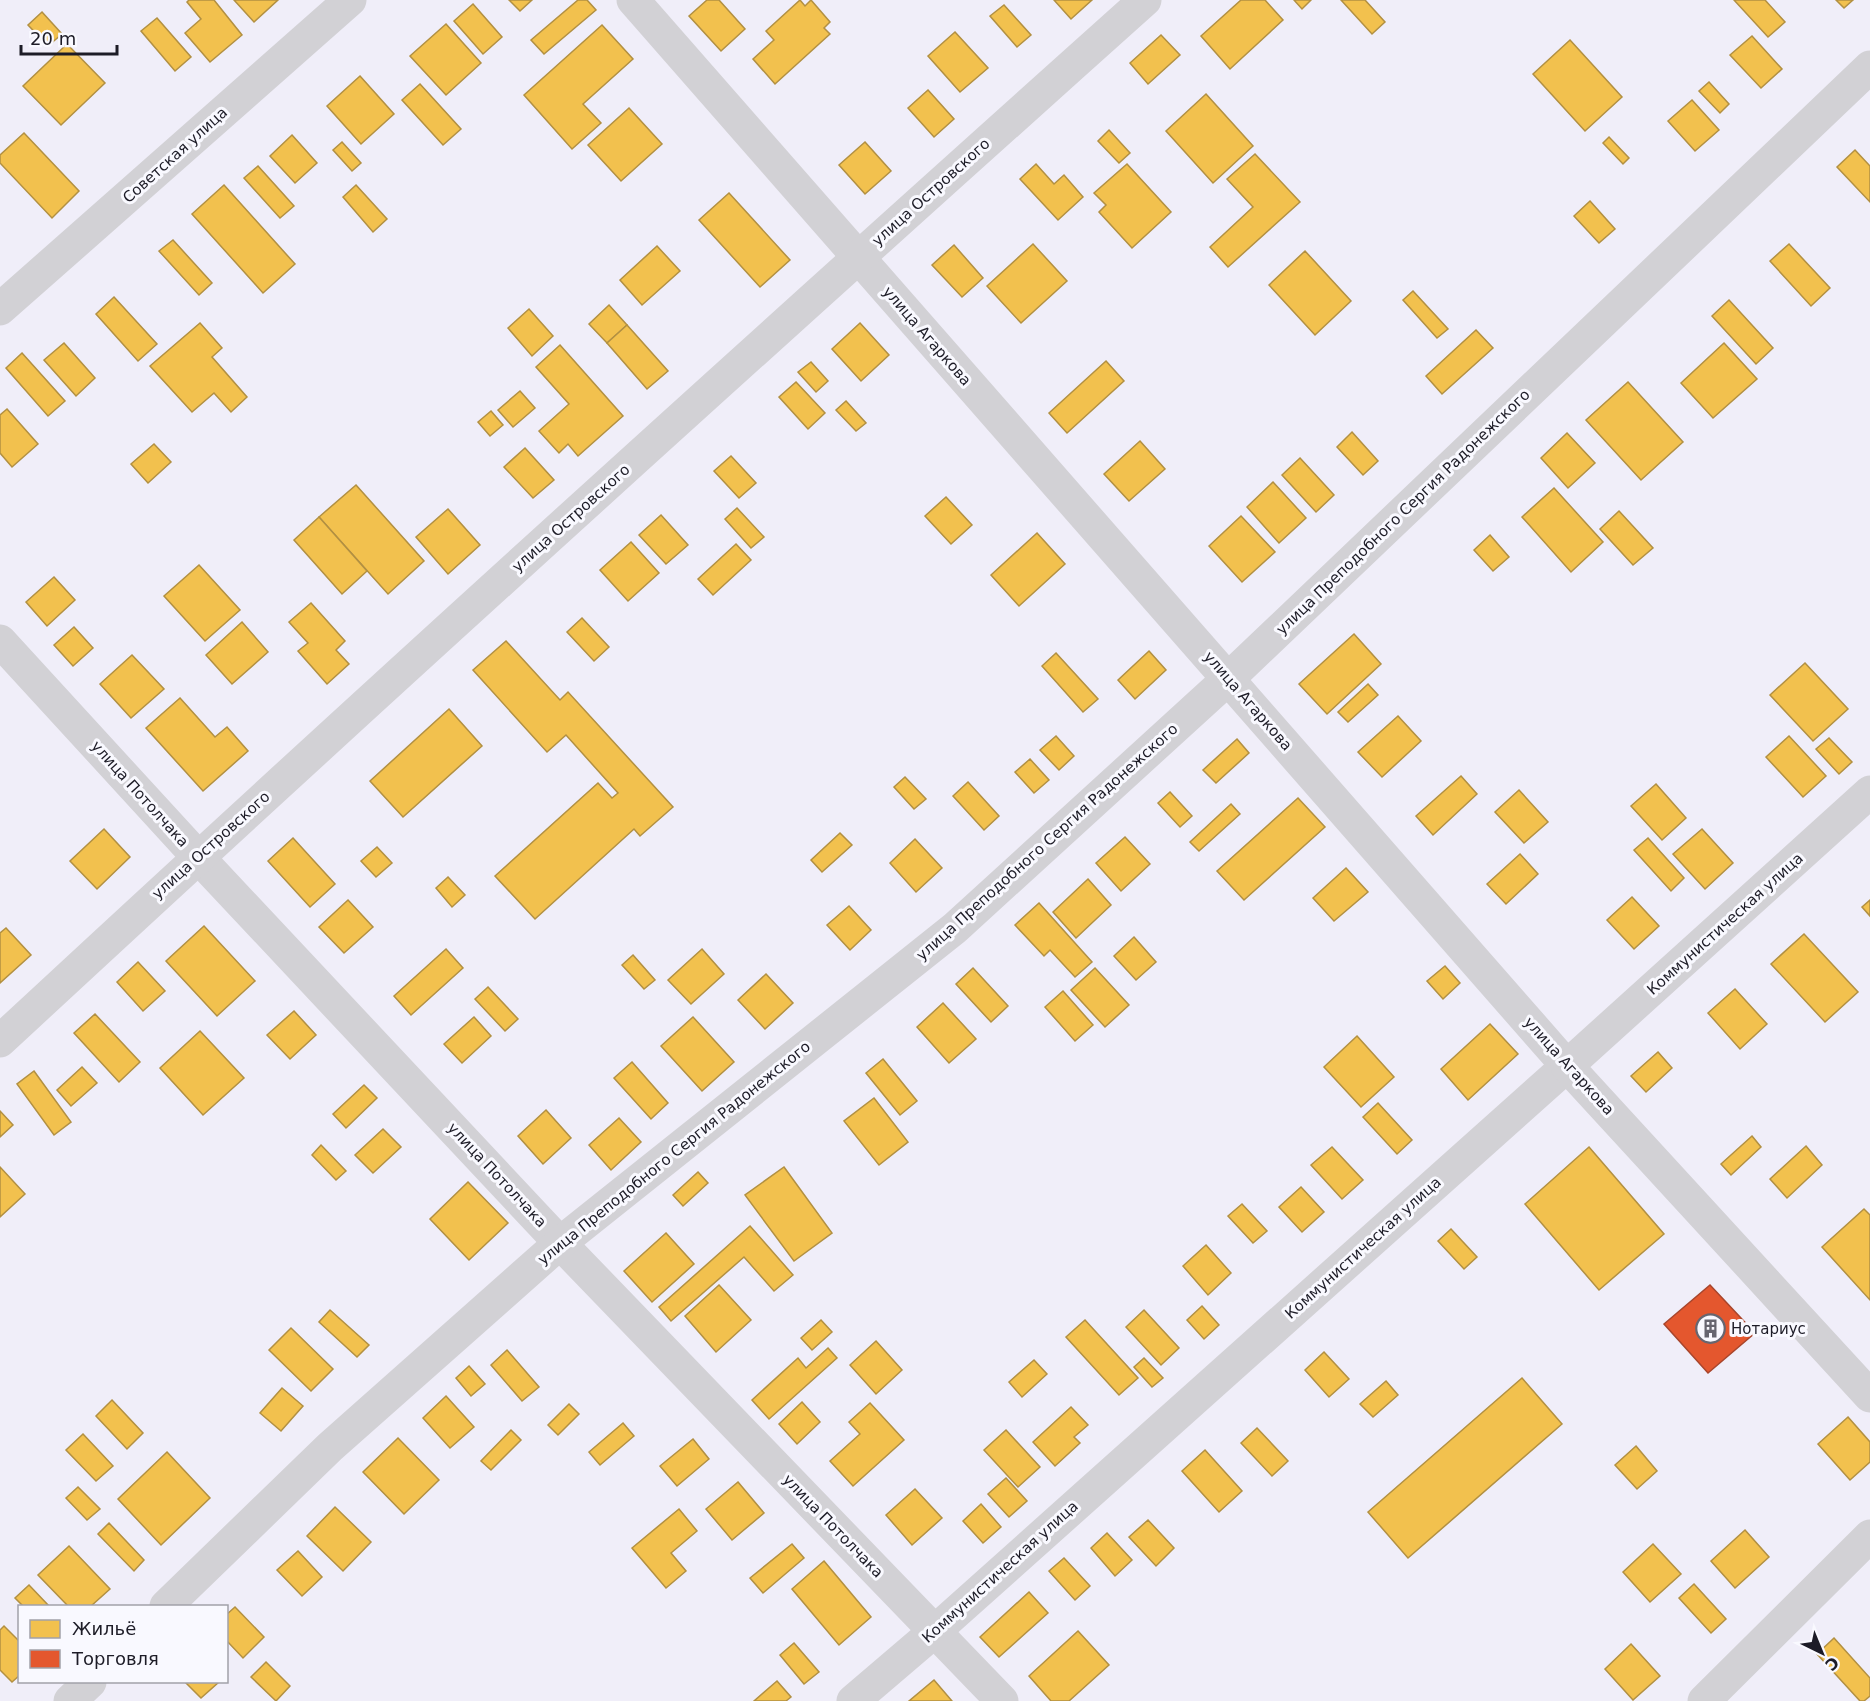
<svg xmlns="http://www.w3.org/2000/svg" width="1870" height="1701" viewBox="0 0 1870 1701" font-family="'DejaVu Sans',sans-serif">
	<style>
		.homes { fill: #f2c14e; stroke: #b29042; stroke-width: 1.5 }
		.shops { fill: #e4572e; stroke: #a8452c; stroke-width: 1.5 }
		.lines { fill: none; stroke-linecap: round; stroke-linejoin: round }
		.minor { stroke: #d2d1d5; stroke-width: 33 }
		.tertiary { stroke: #d2d1d5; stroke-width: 33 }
		.labels { text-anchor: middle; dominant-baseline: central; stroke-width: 6; stroke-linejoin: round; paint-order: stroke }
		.street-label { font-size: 15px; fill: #1d1c27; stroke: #f9f9ff }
		.poi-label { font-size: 15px; fill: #1d1c27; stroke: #f9f9ff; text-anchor: start }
	</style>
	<rect width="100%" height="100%" fill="#f0eef9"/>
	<g class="homes">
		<path d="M189 0H214L242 35 210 62 185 33 201 19 187 2Z"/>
		<path d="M234 0H278L254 22Z"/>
		<path d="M509 0H532L520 11Z"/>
		<path d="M578 0H587L596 10 544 54 531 40Z"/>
		<path d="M707 0H719L745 29 721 51 689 16Z"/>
		<path d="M800 0 805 6 811 0 830 22 824 28 830 34 775 84 753 59 774 40 766 31Z"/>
		<path d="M1054 0H1092L1071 19Z"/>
		<path d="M1241 0H1265L1283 20 1230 69 1201 36Z"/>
		<path d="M1294 0H1311L1302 9Z"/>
		<path d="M1341 0H1365L1385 22 1372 34Z"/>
		<path d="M1734 0H1765L1785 22 1768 37Z"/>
		<path d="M1836 0H1853L1844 8Z"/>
		<path d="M473 4 502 37 483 54 454 21Z"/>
		<path d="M1004 5 1031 35 1017 47 990 16Z"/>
		<path d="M42 12 62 34 48 46 28 25Z"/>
		<path d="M157 18 191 57 175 71 141 31Z"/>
		<path d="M446 24 481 63 446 95 410 56Z"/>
		<path d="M602 25 633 59 583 104 601 123 572 149 524 95Z"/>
		<path d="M955 32 988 68 960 92 928 56Z"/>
		<path d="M1161 35 1180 55 1148 84 1130 63Z"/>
		<path d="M1752 36 1782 69 1761 88 1730 55Z"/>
		<path d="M1570 40 1622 97 1585 131 1533 74Z"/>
		<path d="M67 44 105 83 61 125 23 86Z"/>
		<path d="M360 76 394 114 361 144 327 106Z"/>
		<path d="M1709 82 1729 104 1720 113 1699 91Z"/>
		<path d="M420 84 461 129 443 145 402 100Z"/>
		<path d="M928 90 954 119 934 137 908 108Z"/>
		<path d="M1206 94 1253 146 1213 183 1166 131Z"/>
		<path d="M1692 100 1719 130 1695 151 1668 121Z"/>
		<path d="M629 108 662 144 621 181 588 145Z"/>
		<path d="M1109 130 1130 153 1119 163 1098 141Z"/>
		<path d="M24 133 79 191 52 218 0 163V155Z"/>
		<path d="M292 135 317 163 295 183 270 156Z"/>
		<path d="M1609 137 1629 158 1623 164 1603 143Z"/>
		<path d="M342 142 361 163 352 171 333 150Z"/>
		<path d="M865 142 891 171 865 194 839 165Z"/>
		<path d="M1855 150 1870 166V202L1837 167Z"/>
		<path d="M1255 154 1300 202 1228 267 1210 247 1253 207 1227 179Z"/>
		<path d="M1036 164 1054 184 1064 175 1083 197 1058 220 1020 179Z"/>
		<path d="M1127 164 1171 212 1132 248 1099 212 1106 205 1094 193Z"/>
		<path d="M258 166 294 206 280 218 244 178Z"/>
		<path d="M224 185 295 264 263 293 192 214Z"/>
		<path d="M356 185 387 219 373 232 343 197Z"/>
		<path d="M729 193 790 260 760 287 699 220Z"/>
		<path d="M1590 201 1615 229 1599 243 1574 216Z"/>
		<path d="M173 240 212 283 199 295 159 251Z"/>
		<path d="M1033 244 1067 281 1021 323 987 286Z"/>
		<path d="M1789 244 1830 288 1811 306 1770 261Z"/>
		<path d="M954 245 983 278 962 297 932 265Z"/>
		<path d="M657 246 680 271 642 305 620 280Z"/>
		<path d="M1305 251 1351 301 1315 335 1269 285Z"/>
		<path d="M1413 291 1448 329 1437 338 1403 300Z"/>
		<path d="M114 297 157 344 138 361 96 314Z"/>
		<path d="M1729 300 1773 348 1756 364 1712 316Z"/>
		<path d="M609 305 627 325 607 343 589 324Z"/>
		<path d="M529 309 553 336 532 356 508 328Z"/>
		<path d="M200 323 222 348 212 357 247 397 231 412 214 393 192 412 150 366Z"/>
		<path d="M860 323 889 355 861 381 832 349Z"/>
		<path d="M627 325 668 371 647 389 607 343Z"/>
		<path d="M1476 330 1493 348 1442 394 1426 376Z"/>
		<path d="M64 343 95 378 76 396 44 360Z"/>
		<path d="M1724 343 1757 379 1713 418 1681 383Z"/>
		<path d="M560 345 623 416 578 456 568 444 559 453 539 431 569 404 536 367Z"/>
		<path d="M22 353 65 401 48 416 6 368Z"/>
		<path d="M1106 361 1124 381 1067 433 1049 413Z"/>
		<path d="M811 362 828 381 816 392 798 372Z"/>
		<path d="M796 382 825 413 808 429 779 397Z"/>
		<path d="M1628 382 1683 442 1641 480 1586 420Z"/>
		<path d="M520 391 535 408 513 427 498 410Z"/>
		<path d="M846 401 866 423 856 431 836 410Z"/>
		<path d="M7 409 38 444 12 467 0 453V415Z"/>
		<path d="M491 411 503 425 490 436 478 422Z"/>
		<path d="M1352 432 1378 461 1363 475 1337 447Z"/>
		<path d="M1567 433 1595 463 1568 488 1541 458Z"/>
		<path d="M1140 441 1165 469 1129 501 1104 474Z"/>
		<path d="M154 444 171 462 148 483 131 464Z"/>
		<path d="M525 448 554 480 533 498 504 467Z"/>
		<path d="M731 456 756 483 739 498 714 471Z"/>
		<path d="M1300 458 1334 495 1316 512 1282 475Z"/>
		<path d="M1273 482 1306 518 1279 543 1247 507Z"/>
		<path d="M356 485 424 561 388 594 319 517Z"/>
		<path d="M1554 488 1603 542 1571 572 1522 517Z"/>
		<path d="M946 497 972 525 951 544 925 516Z"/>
		<path d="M737 508 764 537 751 548 725 519Z"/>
		<path d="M448 509 480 545 448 574 416 537Z"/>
		<path d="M1619 511 1653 548 1633 565 1600 529Z"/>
		<path d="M661 515 688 545 666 564 639 535Z"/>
		<path d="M1241 516 1275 552 1242 582 1209 546Z"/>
		<path d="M319 517 367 571 342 594 294 540Z"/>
		<path d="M1037 533 1065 564 1019 606 991 575Z"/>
		<path d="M1490 535 1509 557 1493 571 1474 550Z"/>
		<path d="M631 542 659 573 628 601 600 570Z"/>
		<path d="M736 544 751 560 713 595 698 579Z"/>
		<path d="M199 565 240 610 205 641 164 596Z"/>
		<path d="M54 577 75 600 47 626 26 602Z"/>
		<path d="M311 603 345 641 336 650 349 664 327 684 298 651 308 643 289 622Z"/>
		<path d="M582 618 609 647 594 661 567 632Z"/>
		<path d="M242 622 268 652 232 684 206 655Z"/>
		<path d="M74 627 93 648 73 666 54 645Z"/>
		<path d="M1354 634 1381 664 1327 714 1299 684Z"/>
		<path d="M506 641 560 700 568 692 673 807 640 836 634 829 535 919 495 876 598 783 612 798 618 793 566 735 547 752 473 670Z"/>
		<path d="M1149 651 1166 670 1135 699 1118 680Z"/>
		<path d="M1056 653 1098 699 1083 712 1042 666Z"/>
		<path d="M132 655 164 689 131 718 100 684Z"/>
		<path d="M1805 663 1848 709 1813 741 1770 695Z"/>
		<path d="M1368 684 1378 695 1348 722 1338 712Z"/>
		<path d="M180 698 215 737 227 727 248 751 203 791 146 728Z"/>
		<path d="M449 709 482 746 403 817 370 781Z"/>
		<path d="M1398 716 1421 741 1382 777 1358 752Z"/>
		<path d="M1056 736 1074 756 1059 770 1040 750Z"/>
		<path d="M1789 736 1826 776 1803 797 1766 757Z"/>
		<path d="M1829 738 1852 762 1839 774 1816 749Z"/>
		<path d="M1237 739 1249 753 1216 783 1203 770Z"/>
		<path d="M1030 759 1049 780 1034 793 1015 772Z"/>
		<path d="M1461 776 1477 794 1433 835 1416 816Z"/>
		<path d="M905 777 926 799 914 809 894 787Z"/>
		<path d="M968 782 999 816 984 830 953 796Z"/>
		<path d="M1656 784 1686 818 1662 840 1631 806Z"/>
		<path d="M1519 790 1548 822 1524 843 1495 812Z"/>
		<path d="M1170 792 1192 816 1180 827 1158 803Z"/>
		<path d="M1298 798 1325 827 1244 900 1217 871Z"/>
		<path d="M1231 804 1240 814 1199 851 1190 842Z"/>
		<path d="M104 829 130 857 97 889 70 861Z"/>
		<path d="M1702 829 1733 863 1705 889 1673 854Z"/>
		<path d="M840 833 852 845 822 872 811 860Z"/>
		<path d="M1125 837 1150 864 1121 891 1096 863Z"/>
		<path d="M293 838 335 884 310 907 268 861Z"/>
		<path d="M1648 838 1684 878 1671 891 1634 850Z"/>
		<path d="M915 839 942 868 916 892 890 863Z"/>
		<path d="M377 847 392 863 376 877 361 861Z"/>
		<path d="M1520 854 1538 874 1506 904 1487 884Z"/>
		<path d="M1346 868 1368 892 1334 921 1313 898Z"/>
		<path d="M448 877 465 895 452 907 436 888Z"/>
		<path d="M1088 879 1111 905 1076 938 1053 912Z"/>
		<path d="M1632 897 1659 926 1634 949 1607 920Z"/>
		<path d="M348 900 373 927 344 953 319 927Z"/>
		<path d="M1870 900V916L1862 907Z"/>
		<path d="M1039 903 1092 962 1075 977 1050 950 1044 956 1015 925Z"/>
		<path d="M849 906 871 930 850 950 827 925Z"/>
		<path d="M204 926 255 981 217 1016 166 961Z"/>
		<path d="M6 928 31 955 0 983V933Z"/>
		<path d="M1804 934 1858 992 1825 1022 1771 964Z"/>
		<path d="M1134 937 1156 962 1136 980 1114 956Z"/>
		<path d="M446 949 463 968 411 1015 394 996Z"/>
		<path d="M702 949 724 974 691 1004 668 980Z"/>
		<path d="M633 955 655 980 644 989 622 965Z"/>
		<path d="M138 962 165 991 143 1011 117 982Z"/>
		<path d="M1445 966 1460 983 1443 999 1427 981Z"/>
		<path d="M973 968 1008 1006 991 1022 956 984Z"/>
		<path d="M1095 968 1129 1005 1105 1027 1071 990Z"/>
		<path d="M766 974 793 1003 765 1029 738 1000Z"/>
		<path d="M488 987 518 1019 505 1031 475 999Z"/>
		<path d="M1735 989 1767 1024 1740 1049 1708 1013Z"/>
		<path d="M1063 991 1093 1025 1075 1041 1045 1007Z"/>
		<path d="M943 1003 976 1039 949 1063 917 1027Z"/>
		<path d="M294 1011 316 1035 290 1059 267 1035Z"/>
		<path d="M95 1014 140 1062 119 1082 74 1033Z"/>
		<path d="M474 1017 491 1036 462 1063 444 1044Z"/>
		<path d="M693 1017 734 1062 702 1091 661 1046Z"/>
		<path d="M1490 1024 1518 1054 1468 1100 1441 1069Z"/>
		<path d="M200 1031 244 1078 203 1115 160 1068Z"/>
		<path d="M1357 1036 1394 1077 1361 1107 1324 1067Z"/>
		<path d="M1658 1052 1672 1068 1646 1092 1631 1076Z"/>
		<path d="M883 1059 917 1101 900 1115 866 1073Z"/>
		<path d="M632 1062 668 1103 651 1119 614 1078Z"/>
		<path d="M82 1067 97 1083 71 1106 57 1090Z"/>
		<path d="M34 1071 71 1122 54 1135 17 1084Z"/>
		<path d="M364 1085 377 1098 346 1128 333 1114Z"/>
		<path d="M874 1098 908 1142 879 1165 844 1121Z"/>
		<path d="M1378 1103 1412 1140 1397 1154 1363 1117Z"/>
		<path d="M546 1110 571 1138 543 1164 518 1136Z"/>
		<path d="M0 1111 13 1125 0 1137Z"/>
		<path d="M619 1118 641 1142 611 1170 589 1145Z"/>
		<path d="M383 1129 401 1147 373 1173 355 1155Z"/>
		<path d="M1752 1136 1761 1147 1731 1175 1721 1164Z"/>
		<path d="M321 1145 346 1171 336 1180 312 1155Z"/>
		<path d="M1806 1146 1822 1165 1787 1198 1770 1179Z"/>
		<path d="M1332 1147 1363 1180 1342 1199 1311 1165Z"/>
		<path d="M1589 1147 1664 1234 1599 1290 1525 1204Z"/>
		<path d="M0 1167 25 1194 0 1217Z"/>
		<path d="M784 1167 832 1233 794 1261 745 1195Z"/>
		<path d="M698 1172 708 1183 683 1206 673 1195Z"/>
		<path d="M468 1182 508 1223 469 1260 430 1219Z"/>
		<path d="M1301 1187 1324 1212 1302 1232 1279 1207Z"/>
		<path d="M1242 1204 1267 1231 1253 1243 1228 1216Z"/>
		<path d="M1864 1209 1870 1215V1300L1822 1247Z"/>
		<path d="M750 1226 793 1275 774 1291 744 1257 671 1321 659 1307Z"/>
		<path d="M1451 1229 1477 1257 1464 1269 1438 1241Z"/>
		<path d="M666 1233 694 1264 652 1302 624 1271Z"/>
		<path d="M1206 1245 1231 1273 1208 1295 1183 1266Z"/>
		<path d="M719 1285 751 1320 716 1352 685 1316Z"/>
		<path d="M1202 1306 1219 1325 1204 1339 1187 1320Z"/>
		<path d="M330 1310 369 1345 357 1357 319 1322Z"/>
		<path d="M1144 1310 1179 1348 1161 1365 1126 1327Z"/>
		<path d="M821 1320 832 1332 812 1350 801 1338Z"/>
		<path d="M1085 1320 1138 1378 1119 1395 1066 1337Z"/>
		<path d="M291 1328 333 1369 311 1391 269 1350Z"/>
		<path d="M876 1341 902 1370 876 1394 850 1365Z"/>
		<path d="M828 1348 837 1358 769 1419 752 1400 798 1358 806 1368Z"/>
		<path d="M507 1350 539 1387 522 1401 491 1365Z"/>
		<path d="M1324 1352 1349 1379 1329 1397 1305 1370Z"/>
		<path d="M1144 1358 1163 1378 1152 1387 1134 1367Z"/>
		<path d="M1034 1360 1047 1374 1022 1397 1009 1382Z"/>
		<path d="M469 1366 485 1384 471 1396 456 1378Z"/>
		<path d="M1522 1378 1562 1424 1408 1558 1368 1512Z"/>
		<path d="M1386 1381 1398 1395 1373 1417 1360 1404Z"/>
		<path d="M282 1388 303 1406 281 1431 260 1413Z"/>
		<path d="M446 1396 474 1427 450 1448 423 1418Z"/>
		<path d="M112 1400 143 1433 127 1449 96 1416Z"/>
		<path d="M802 1402 820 1422 797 1444 779 1424Z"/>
		<path d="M870 1403 904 1440 853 1486 830 1461 860 1434 849 1422Z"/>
		<path d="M569 1404 579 1414 558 1435 548 1425Z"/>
		<path d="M1071 1407 1088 1425 1074 1437 1080 1443 1055 1466 1033 1442Z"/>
		<path d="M1848 1417 1870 1442V1462L1850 1480 1818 1444Z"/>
		<path d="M623 1423 634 1436 600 1465 589 1452Z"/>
		<path d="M1257 1428 1288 1461 1272 1476 1241 1443Z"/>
		<path d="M511 1430 521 1440 491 1470 481 1461Z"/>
		<path d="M1006 1430 1040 1467 1018 1487 984 1450Z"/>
		<path d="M83 1434 113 1466 96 1481 66 1450Z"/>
		<path d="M398 1438 439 1480 404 1514 363 1472Z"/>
		<path d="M693 1439 709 1459 677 1486 660 1466Z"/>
		<path d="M1636 1446 1657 1471 1637 1489 1615 1465Z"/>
		<path d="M1205 1450 1242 1491 1219 1512 1182 1471Z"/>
		<path d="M167 1452 210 1498 161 1545 118 1499Z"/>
		<path d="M1006 1478 1027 1501 1009 1517 988 1494Z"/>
		<path d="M738 1482 764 1513 732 1540 706 1509Z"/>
		<path d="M78 1487 100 1509 87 1520 66 1498Z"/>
		<path d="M915 1489 942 1518 912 1545 886 1515Z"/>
		<path d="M981 1504 1001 1527 983 1543 963 1521Z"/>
		<path d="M335 1507 371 1542 343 1571 307 1536Z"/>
		<path d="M679 1509 697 1531 671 1553 686 1571 666 1588 632 1548Z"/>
		<path d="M1148 1520 1174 1548 1156 1566 1129 1537Z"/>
		<path d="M109 1523 144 1560 134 1571 98 1534Z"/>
		<path d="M1745 1530 1769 1557 1735 1588 1711 1561Z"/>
		<path d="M1107 1533 1132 1560 1115 1576 1091 1548Z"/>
		<path d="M792 1544 804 1558 763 1593 750 1578Z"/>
		<path d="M1653 1544 1681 1574 1650 1602 1623 1572Z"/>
		<path d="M69 1546 110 1589 91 1606H68L38 1575Z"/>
		<path d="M298 1551 322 1577 302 1596 277 1570Z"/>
		<path d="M1064 1558 1090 1586 1075 1600 1049 1571Z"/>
		<path d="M824 1561 871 1617 839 1645 792 1589Z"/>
		<path d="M1694 1584 1726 1619 1711 1633 1679 1598Z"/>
		<path d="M29 1585 49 1606H23L15 1598Z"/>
		<path d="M1029 1592 1048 1613 999 1657 980 1637Z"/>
		<path d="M235 1607 264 1637 243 1658 226 1640V1615Z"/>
		<path d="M4 1626 20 1642V1675L12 1682 0 1670V1630Z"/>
		<path d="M1078 1631 1109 1665 1069 1701H1051L1029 1676Z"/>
		<path d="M1834 1638 1870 1678V1696L1864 1701H1860L1817 1654Z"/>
		<path d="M794 1643 819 1672 804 1684 780 1655Z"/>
		<path d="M1631 1644 1660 1676 1633 1700 1605 1669Z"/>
		<path d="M266 1662 290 1686 276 1701 251 1677Z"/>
		<path d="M934 1680 952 1701H909Z"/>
		<path d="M777 1681 791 1697 786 1701H754Z"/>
		<path d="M185 1682H219L201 1698Z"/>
	</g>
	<path class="shops" d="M1710 1285 1755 1333 1708 1373 1664 1324Z"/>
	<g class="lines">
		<path class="minor" d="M633 0 1567 1066 935 1631 853 1701"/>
		<g class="tertiary">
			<path d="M0 309 350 0"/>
			<path d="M0 641 198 857 560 1243 1002 1701"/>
			<path d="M1870 792 1567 1066 1870 1396"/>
			<path d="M0 1041C378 690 761 344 1145 0"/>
			<path d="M166 1606 330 1447 560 1243 955 928 1229 678 1870 67"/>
			<path d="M70 1701 90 1682"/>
			<path d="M1704 1701 1870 1536"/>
		</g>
	</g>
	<defs>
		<symbol id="building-ring" viewBox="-11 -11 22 22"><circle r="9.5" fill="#f9f9ff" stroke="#676670" stroke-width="1.5"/><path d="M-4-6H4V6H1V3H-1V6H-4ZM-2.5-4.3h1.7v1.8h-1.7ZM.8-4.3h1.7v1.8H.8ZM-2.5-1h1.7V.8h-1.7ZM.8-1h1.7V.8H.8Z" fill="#676670"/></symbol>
	</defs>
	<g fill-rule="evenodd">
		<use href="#building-ring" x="1694" y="1312" width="33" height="33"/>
	</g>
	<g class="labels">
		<g class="street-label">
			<text transform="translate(175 155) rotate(-42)">Советская улица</text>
			<text transform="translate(931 192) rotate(-42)">улица Островского</text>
			<text transform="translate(927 336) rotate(49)">улица Агаркова</text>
			<text transform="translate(1403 512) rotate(-44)">улица Преподобного Сергия Радонежского</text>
			<text transform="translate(571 518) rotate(-42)">улица Островского</text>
			<text transform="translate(1248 701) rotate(49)">улица Агаркова</text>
			<text transform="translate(140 794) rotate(48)">улица Потолчака</text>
			<text transform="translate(1047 842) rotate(-42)">улица Преподобного Сергия Радонежского</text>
			<text transform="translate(211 845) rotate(-42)">улица Островского</text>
			<text transform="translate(1725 924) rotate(-42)">Коммунистическая улица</text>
			<text transform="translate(1569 1066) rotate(48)">улица Агаркова</text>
			<text transform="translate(674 1153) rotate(-39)">улица Преподобного Сергия Радонежского</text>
			<text transform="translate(497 1175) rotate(47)">улица Потолчака</text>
			<text transform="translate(1363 1248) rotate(-42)">Коммунистическая улица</text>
			<text transform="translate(833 1526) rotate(46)">улица Потолчака</text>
			<text transform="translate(1000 1572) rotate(-42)">Коммунистическая улица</text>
		</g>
		<g class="poi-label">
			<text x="1731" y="1329">Нотариус</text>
		</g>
	</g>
	<rect x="18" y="1605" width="210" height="78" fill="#f9f9ff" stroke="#a1a1a9" stroke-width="1.5"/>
	<rect x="30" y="1620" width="30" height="18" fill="#f2c14e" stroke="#a1a1a9" stroke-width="1.5"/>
	<text x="72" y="1635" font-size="18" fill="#1d1c27">Жильё</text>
	<rect x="30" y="1650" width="30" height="18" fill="#e4572e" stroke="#a1a1a9" stroke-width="1.5"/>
	<text x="72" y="1665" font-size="18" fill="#1d1c27">Торговля</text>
	<g transform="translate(1822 1653) rotate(137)" stroke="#f9f9ff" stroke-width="4.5" paint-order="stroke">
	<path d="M0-4.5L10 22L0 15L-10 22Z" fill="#1d1c27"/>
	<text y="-9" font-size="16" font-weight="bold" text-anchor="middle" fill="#1d1c27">С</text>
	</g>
	<path d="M21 45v9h96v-9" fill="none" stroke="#1d1c27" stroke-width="3"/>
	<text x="30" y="45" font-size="18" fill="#1d1c27" stroke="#f9f9ff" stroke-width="4.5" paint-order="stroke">20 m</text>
</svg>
